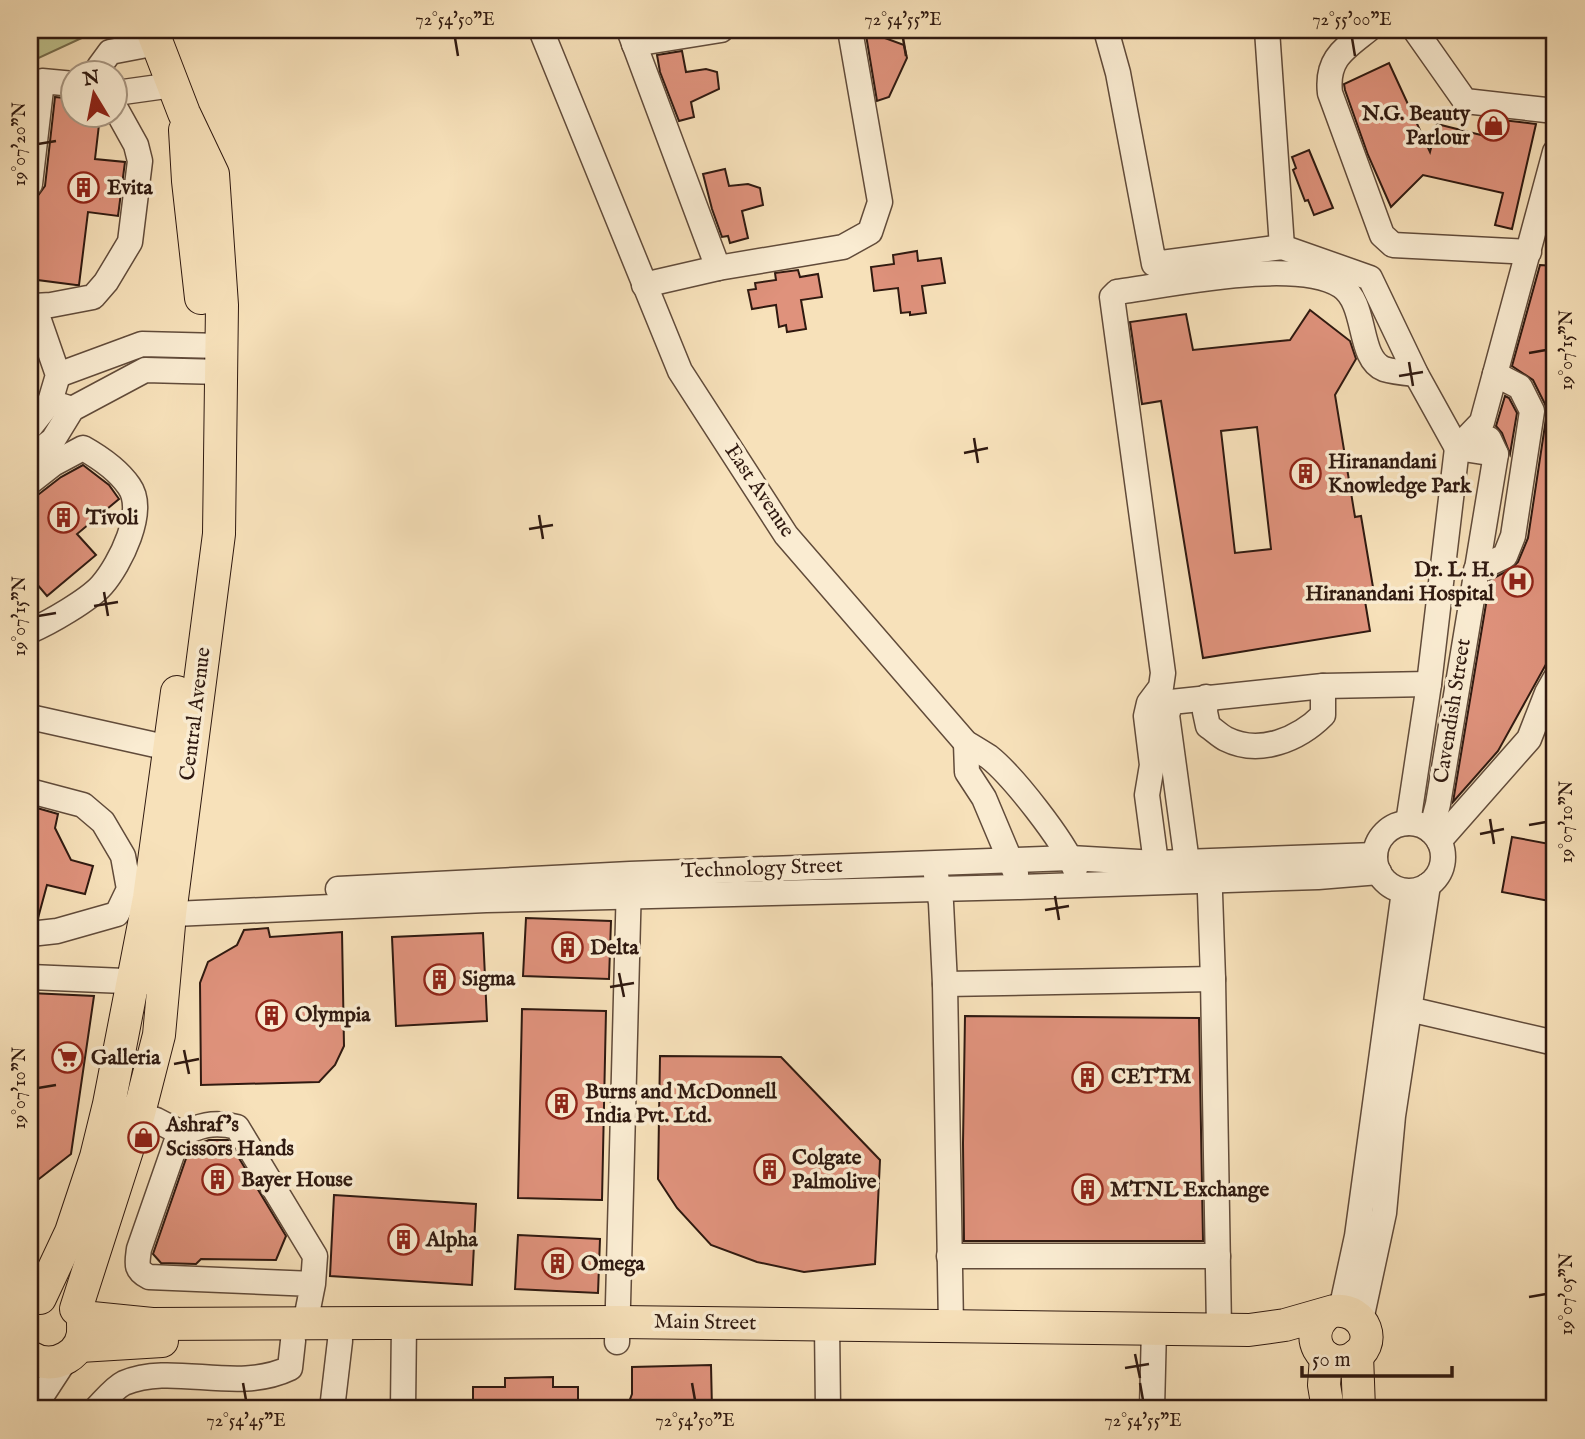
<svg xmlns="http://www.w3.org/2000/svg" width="1585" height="1439" viewBox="0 0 1585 1439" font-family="'IM FELL English',serif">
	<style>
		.green { fill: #bfc28d; stroke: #776e4e; stroke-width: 2 }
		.building { fill: #df927c; stroke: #2f1910; stroke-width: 2; fill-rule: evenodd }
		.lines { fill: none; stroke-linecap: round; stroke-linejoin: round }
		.minor-casing { stroke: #614b3a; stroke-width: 27 }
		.major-casing { stroke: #2f1910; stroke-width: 34 }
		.minor { stroke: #faecd2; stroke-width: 24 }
		.major { stroke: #f7e1ba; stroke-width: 32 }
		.ticks { fill: none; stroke: #2f1910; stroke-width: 2.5 }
		.labels { text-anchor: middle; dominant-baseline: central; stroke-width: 7; stroke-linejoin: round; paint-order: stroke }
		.poi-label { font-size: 21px; font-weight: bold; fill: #2f1910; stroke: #faecd2; text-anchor: start }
		.street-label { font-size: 21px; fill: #2f1910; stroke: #faecd2 }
		.neatline { fill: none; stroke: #2f1910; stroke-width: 2.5 }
		.ticks-label { font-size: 18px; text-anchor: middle; fill: #2f1910 }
	</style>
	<rect width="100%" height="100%" fill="#f7e1ba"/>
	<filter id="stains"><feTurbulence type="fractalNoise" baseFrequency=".00286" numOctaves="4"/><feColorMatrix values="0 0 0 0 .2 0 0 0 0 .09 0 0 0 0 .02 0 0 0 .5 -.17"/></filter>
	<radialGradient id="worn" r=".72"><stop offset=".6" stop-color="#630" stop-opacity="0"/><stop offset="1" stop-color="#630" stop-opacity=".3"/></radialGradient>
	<path class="green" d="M30 30H99L30 62Z"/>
	<g class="building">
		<path d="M874 34 904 45 907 58 889 97 877 101 866 35Z"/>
		<path d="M682 51 686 72 706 69 717 72 719 89 691 102 694 117 679 121 660 72 657 55Z"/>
		<path d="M1389 63 1430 152 1437 124 1481 135 1485 118 1536 124 1512 229 1495 225 1503 193 1423 175 1391 207 1368 155 1345 90 1344 84Z"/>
		<path d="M55 97 74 99V116H100L95 159 125 162 118 216 88 212 79 285H76L30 279V254L37 197 45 186Z"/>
		<path d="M1309 150 1333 208 1314 215 1308 200 1305 201 1293 170 1296 168 1292 157Z"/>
		<path d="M725 169 729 186 748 184 760 188 763 205 742 211 748 238 730 243 728 236 722 237 712 209 703 174Z"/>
		<path d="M917 251 918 261 941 258 945 283 922 286 926 313 910 315V312L901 313 898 288 874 291 871 267 894 264 893 255Z"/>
		<path d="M1540 265 1555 266V648L1498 751 1453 802 1490 580 1511 569 1518 562 1528 538 1547 412 1545 404 1533 380 1512 366Z"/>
		<path d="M798 270 800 277 818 274 822 297 801 300 806 329 787 332 786 325 779 327 776 305 752 309 748 290 756 289 755 283 776 280 775 273Z"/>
		<path d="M1310 310 1350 341 1356 359 1335 395 1355 517 1361 516 1375 599 1365 601 1370 631 1203 658 1161 401 1142 404 1130 322 1186 314 1193 350 1290 340ZM1257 427 1271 549 1235 553 1221 431Z"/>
		<path d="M1505 396 1509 398 1517 413 1510 454 1502 433 1496 426Z"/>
		<path d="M83 465 109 485 119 499 77 534 96 555 47 596 30 576V501L61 477Z"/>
		<path d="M30 806 58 814 55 828 71 860 93 866 85 894 47 885 38 918 30 919Z"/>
		<path d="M1512 837 1555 845V902L1502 892Z"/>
		<path d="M526 918 611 921 609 979 523 976Z"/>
		<path d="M268 928 270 937 342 932 344 1046 335 1065 319 1082 201 1085 200 983 208 962 237 945 244 930Z"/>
		<path d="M483 933 487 1021 396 1026 392 937Z"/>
		<path d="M30 993 94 996 71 1154 30 1186Z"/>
		<path d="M522 1009 606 1011 602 1200 518 1198Z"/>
		<path d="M965 1016 1199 1018 1203 1241H964L963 1143Z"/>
		<path d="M660 1056 781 1057 880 1160 875 1264 804 1272 757 1262 711 1245 677 1208 658 1179Z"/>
		<path d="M209 1140H228L286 1236 276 1260 201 1259 196 1264 161 1263 153 1254 190 1147Z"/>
		<path d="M334 1195 476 1204 472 1285 330 1276Z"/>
		<path d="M518 1235 600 1239 598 1293 515 1289Z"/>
		<path d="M711 1365 712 1409H633L629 1402 632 1394V1367Z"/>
		<path d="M553 1377V1387H578V1409H473V1387H505V1378Z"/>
	</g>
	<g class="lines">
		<defs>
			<g id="minor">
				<path d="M541 30 680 371 786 535 966 743C973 747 981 752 989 757 1013 776 1063 840 1075 869"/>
				<path d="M629 30 718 268"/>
				<path d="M1106 30 1118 73 1154 264 1282 247 1370 278 1416 374 1457 448 1496 454"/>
				<path d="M1267 30 1282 247"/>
				<path d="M1368 30C1344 49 1326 59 1330 93L1382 235 1393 245 1529 252"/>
				<path d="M1415 30 1465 101 1555 111"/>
				<path d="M634 44 721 30"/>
				<path d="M100 74 99 67 110 52 157 43"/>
				<path d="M116 93 173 85"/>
				<path d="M30 184 42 81 74 84"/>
				<path d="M644 285 718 268 843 247 870 232 880 202 850 30"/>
				<path d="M30 303 34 306 51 305 93 297 106 282 130 242 140 161 136 145 116 109"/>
				<path d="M34 306 58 375 50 402 72 409"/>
				<path d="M58 375 142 344 221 346"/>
				<path d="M30 427 50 402"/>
				<path d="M30 458 53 440 72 409 145 370 221 372"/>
				<path d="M30 482 53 464 83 448C99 457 118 470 129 486 147 511 120 564 102 585 89 600 49 623 30 631"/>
				<path d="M1476 570 1505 556 1513 536 1532 411 1520 387 1495 374"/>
				<path d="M1206 697 1205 712 1208 726C1214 730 1220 736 1226 739 1260 756 1299 739 1323 715V686"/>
				<path d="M30 717 169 748"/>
				<path d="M966 743 967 772 984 798 1016 874"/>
				<path d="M30 791 83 805 103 822 123 856 129 889 117 914 57 931 30 934"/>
				<path d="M1408 823 1429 684 1457 448 1482 422 1555 152"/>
				<circle cx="1409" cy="857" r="34"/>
				<path d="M1431 831 1438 804 1496 454 1489 439"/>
				<path d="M1439 841 1529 739 1547 693 1555 679"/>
				<path d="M1156 863 1147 795 1152 765 1146 716 1149 703 1161 687 1163 673 1112 297 1117 292C1170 285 1296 257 1341 286 1368 304 1357 358 1384 369 1394 372 1406 373 1416 374"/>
				<path d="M1209 865 1213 979 1219 1329"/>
				<path d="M936 875 941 903 945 984 951 1326"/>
				<path d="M1189 877 1167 715 1171 702 1323 686 1429 684"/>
				<path d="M338 889 630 874 1070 858 1156 863 1375 855"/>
				<path d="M152 915 486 900 1020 887 1318 877 1379 872"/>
				<path d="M30 977 148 982"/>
				<path d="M945 984 1213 979"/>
				<path d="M1396 1006 1555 1043"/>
				<path d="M123 1108 156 1120 183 1134"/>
				<path d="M949 1256H1218"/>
				<path d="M1341 1310 1357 1236 1404 891"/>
				<path d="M1361 1320 1384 1213 1393 1116 1428 885"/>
				<path d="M305 1324 313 1284 315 1256 237 1127C214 1121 198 1125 178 1137L139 1249C137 1264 135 1270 149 1277L313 1284"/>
				<path d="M827 1325 828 1409"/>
				<path d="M617 1342 629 882"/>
				<path d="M33 1409 67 1357"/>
				<path d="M96 1409C104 1401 114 1388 124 1383 174 1362 236 1394 290 1368L293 1341"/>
				<path d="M332 1409 340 1341"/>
				<path d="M403 1409 404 1323"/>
				<path d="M1152 1409 1154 1328"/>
			</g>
			<g id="major">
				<path d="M185 130 188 181 201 298"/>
				<path d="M40 1298 71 1232 96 1157 109 1104 149 898 177 692"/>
				<path d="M76 1309 139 1113 159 1035 170 914 219 534 222 305 213 174 184 113 152 30"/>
				<path d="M82 1317 152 1324 619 1322 1249 1330 1285 1325 1334 1311C1365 1307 1380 1346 1351 1359 1321 1371 1302 1334 1327 1314"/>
				<path d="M80 1346 162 1341"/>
				<path d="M1357 1355 1359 1409"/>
				<path d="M30 1357C54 1372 86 1354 83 1325"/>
				<path d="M1326 1357 1324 1385 1328 1409"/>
			</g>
		</defs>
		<use href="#minor" class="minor-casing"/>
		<use href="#major" class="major-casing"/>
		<use href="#minor" class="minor"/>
		<use href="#major" class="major"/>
	</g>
	<path class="ticks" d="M455 38 458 56M903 38 906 56M1352 38 1355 56M38 144 56 141M1529 353 1546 350M1409 362 1413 386M1399 376 1423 372M974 438 978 463M964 453 988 448M539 515 543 539M529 529 553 525M104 592 108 616M94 606 118 602M38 616 56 613M1490 819 1494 844M1529 825 1546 822M1480 834 1504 829M1055 896 1059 920M1045 910 1069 906M619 973 624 997M610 987 634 983M184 1050 189 1074M174 1064 199 1059M38 1088 56 1085M1529 1297 1546 1294M1135 1354 1140 1378M1125 1368 1149 1364M243 1383 246 1400M692 1383 695 1400M1140 1383 1143 1400"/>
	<defs>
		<symbol id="shop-ring" viewBox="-11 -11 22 22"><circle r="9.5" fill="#faecd2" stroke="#8f2418" stroke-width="1.5"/><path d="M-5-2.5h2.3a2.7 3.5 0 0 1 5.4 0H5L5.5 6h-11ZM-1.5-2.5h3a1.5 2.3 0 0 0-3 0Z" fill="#8f2418"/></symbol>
		<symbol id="building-ring" viewBox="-11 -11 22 22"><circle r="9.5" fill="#faecd2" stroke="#8f2418" stroke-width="1.5"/><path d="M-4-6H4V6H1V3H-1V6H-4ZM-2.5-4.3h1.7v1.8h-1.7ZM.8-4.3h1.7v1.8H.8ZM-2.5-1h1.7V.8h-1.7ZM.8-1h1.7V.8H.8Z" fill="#8f2418"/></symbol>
		<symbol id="hospital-ring" viewBox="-11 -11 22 22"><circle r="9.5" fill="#faecd2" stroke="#8f2418" stroke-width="1.5"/><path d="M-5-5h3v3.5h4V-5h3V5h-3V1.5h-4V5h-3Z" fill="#8f2418"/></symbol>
		<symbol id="supermarket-ring" viewBox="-11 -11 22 22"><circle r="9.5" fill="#faecd2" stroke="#8f2418" stroke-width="1.5"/><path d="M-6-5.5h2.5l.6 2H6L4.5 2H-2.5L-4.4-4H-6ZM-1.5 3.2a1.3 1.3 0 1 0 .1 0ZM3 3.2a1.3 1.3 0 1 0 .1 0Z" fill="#8f2418"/></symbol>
	</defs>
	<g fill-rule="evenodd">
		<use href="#shop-ring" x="1476" y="108" width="35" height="35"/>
		<use href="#building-ring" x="66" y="170" width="35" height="35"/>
		<use href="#building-ring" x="1288" y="456" width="35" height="35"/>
		<use href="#building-ring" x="46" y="500" width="35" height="35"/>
		<use href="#hospital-ring" x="1500" y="564" width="35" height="35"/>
		<use href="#building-ring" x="550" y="930" width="35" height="35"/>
		<use href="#building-ring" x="422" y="962" width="35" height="35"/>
		<use href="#building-ring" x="254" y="998" width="35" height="35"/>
		<use href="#supermarket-ring" x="50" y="1040" width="35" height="35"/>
		<use href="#building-ring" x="1070" y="1060" width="35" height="35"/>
		<use href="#building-ring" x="544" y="1086" width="35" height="35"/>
		<use href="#shop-ring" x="126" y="1120" width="35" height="35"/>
		<use href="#building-ring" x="752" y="1152" width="35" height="35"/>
		<use href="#building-ring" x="200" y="1162" width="35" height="35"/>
		<use href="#building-ring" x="1070" y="1172" width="35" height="35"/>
		<use href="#building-ring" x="386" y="1222" width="35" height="35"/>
		<use href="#building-ring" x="540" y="1246" width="35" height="35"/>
	</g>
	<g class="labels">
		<g class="poi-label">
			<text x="1470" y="114" text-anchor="end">N.G. Beauty<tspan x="1470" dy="24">Parlour</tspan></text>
			<text x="107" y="188">Evita</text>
			<text x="1328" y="462">Hiranandani<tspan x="1328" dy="24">Knowledge Park</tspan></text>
			<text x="86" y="518">Tivoli</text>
			<text x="1494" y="570" text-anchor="end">Dr. L. H.<tspan x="1494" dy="24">Hiranandani Hospital</tspan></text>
			<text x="590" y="948">Delta</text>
			<text x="462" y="979">Sigma</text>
			<text x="295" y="1015">Olympia</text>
			<text x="91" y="1058">Galleria</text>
			<text x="1111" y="1077">CETTM</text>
			<text x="585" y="1092">Burns and McDonnell<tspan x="585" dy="24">India Pvt. Ltd.</tspan></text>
			<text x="166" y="1125">Ashraf's<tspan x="166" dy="24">Scissors Hands</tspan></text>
			<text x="792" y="1158">Colgate<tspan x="792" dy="24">Palmolive</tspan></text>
			<text x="241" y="1180">Bayer House</text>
			<text x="1110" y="1190">MTNL Exchange</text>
			<text x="426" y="1240">Alpha</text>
			<text x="581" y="1264">Omega</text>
		</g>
		<g class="street-label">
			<text transform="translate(759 491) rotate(56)">East Avenue</text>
			<text transform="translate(1453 711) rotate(-81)">Cavendish Street</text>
			<text transform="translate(196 714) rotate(-83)">Central Avenue</text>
			<text transform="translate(762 869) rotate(-2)">Technology Street</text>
			<text transform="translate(705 1323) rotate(1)">Main Street</text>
		</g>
	</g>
	<rect width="1585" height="1439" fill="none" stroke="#f7e1ba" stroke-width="77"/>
	<g transform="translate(94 94) rotate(350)"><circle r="33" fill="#faecd2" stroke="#a99884" stroke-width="2"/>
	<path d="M0-5L12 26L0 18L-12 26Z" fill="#8f2418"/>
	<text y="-10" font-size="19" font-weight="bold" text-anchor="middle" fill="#2f1910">N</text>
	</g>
	<path d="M1302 1366v10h150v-10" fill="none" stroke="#2f1910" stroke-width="3.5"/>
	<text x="1312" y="1366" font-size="21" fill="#2f1910" stroke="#faecd2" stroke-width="5" paint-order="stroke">50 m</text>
	<rect x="38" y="38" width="1508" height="1362" class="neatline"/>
	<g class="ticks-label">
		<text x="455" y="25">72°54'50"E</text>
		<text x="903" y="25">72°54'55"E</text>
		<text x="1352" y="25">72°55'00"E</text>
		<text transform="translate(19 144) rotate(-90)" y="6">19°07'20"N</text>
		<text transform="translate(1566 350) rotate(-90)" y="6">19°07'15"N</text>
		<text transform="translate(19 616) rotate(-90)" y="6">19°07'15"N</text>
		<text transform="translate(1566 822) rotate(-90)" y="6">19°07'10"N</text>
		<text transform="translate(19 1088) rotate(-90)" y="6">19°07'10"N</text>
		<text transform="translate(1566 1294) rotate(-90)" y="6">19°07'05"N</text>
		<text x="246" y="1426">72°54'45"E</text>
		<text x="695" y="1426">72°54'50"E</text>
		<text x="1143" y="1426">72°54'55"E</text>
	</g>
	<rect width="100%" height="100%" filter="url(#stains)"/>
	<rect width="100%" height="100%" fill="url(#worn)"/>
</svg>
